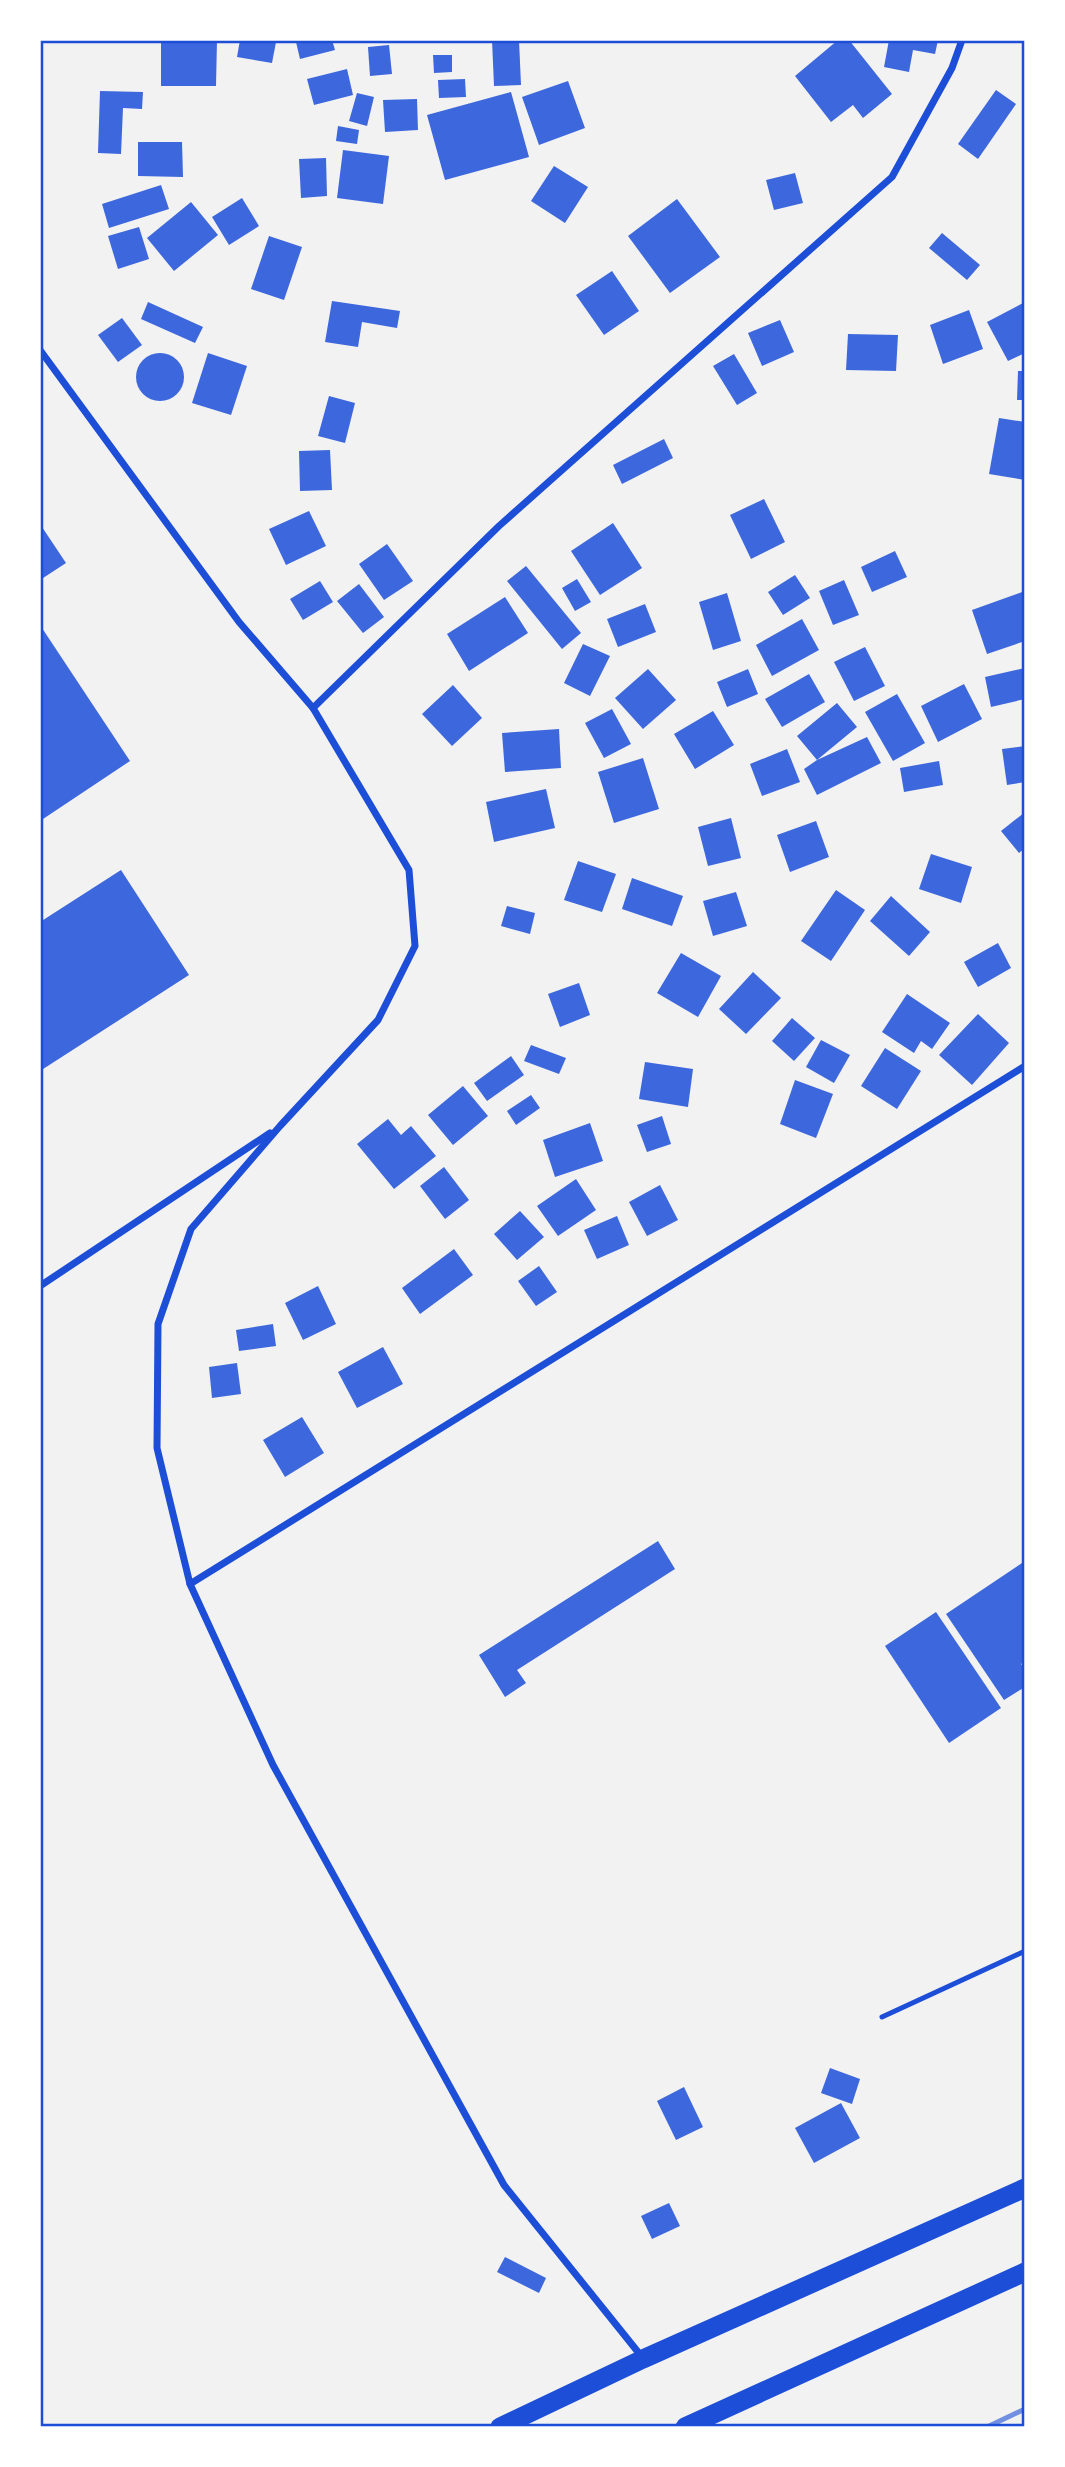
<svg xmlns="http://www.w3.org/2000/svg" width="1065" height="2467" viewBox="0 0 1065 2467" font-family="'Libre Baskerville',serif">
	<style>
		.building { fill: #3d67dc }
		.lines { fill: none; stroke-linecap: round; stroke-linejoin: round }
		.service { stroke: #1d4ed8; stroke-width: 5 }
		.minor { stroke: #1d4ed8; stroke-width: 7 }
		.trunk { stroke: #1d4ed8; stroke-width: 19 }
		.rail { stroke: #7290e2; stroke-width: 5 }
		.neatline { fill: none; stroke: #1d4ed8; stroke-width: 2.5 }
	</style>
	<rect width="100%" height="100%" fill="#f2f2f2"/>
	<g class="building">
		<path d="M161 40H217L216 86H161Z"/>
		<path d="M240 40 276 42 272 63 237 57Z"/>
		<path d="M303 40H332L335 50 300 59 296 42Z"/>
		<path d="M492 40H519L521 85 494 86Z"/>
		<path d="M838 40H849L892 94 863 118 853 105 831 122 795 76Z"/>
		<path d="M889 40H938L935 54 913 50 909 72 884 67Z"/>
		<path d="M389 45 392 74 370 76 368 47Z"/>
		<path d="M433 55H452V72L434 73Z"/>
		<path d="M347 69 353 95 314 105 307 79Z"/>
		<path d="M465 79 466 97 439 98 438 80Z"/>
		<path d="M568 81 585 128 539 145 522 97Z"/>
		<path d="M996 90 1016 104 978 159 958 144Z"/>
		<path d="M100 91 143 92 142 109 123 108 121 154 98 153Z"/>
		<path d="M511 92 529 157 445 180 427 115Z"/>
		<path d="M357 93 374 97 367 126 349 121Z"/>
		<path d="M417 99 418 130 385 132 383 100Z"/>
		<path d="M338 126 359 130 357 144 336 141Z"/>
		<path d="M138 142H182L183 177 138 176Z"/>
		<path d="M343 150 389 156 383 204 337 198Z"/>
		<path d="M326 158 327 196 301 198 299 159Z"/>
		<path d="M554 166 588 187 565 223 531 201Z"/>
		<path d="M795 173 803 203 774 210 766 180Z"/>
		<path d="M161 185 169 209 109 228 102 204Z"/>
		<path d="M242 198 259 226 229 245 212 217Z"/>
		<path d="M677 199 720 257 670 293 628 236Z"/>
		<path d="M191 202 218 235 174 271 147 238Z"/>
		<path d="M139 227 149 259 118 269 108 236Z"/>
		<path d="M942 233 980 265 967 280 929 248Z"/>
		<path d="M269 236 302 247 284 300 251 289Z"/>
		<path d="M612 271 639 311 604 335 576 295Z"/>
		<path d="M332 301 400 311 397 328 362 322 358 347 325 342Z"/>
		<path d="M148 302 203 327 195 343 141 319Z"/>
		<path d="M1025 302V353L1008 361 987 322Z"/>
		<path d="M969 310 983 349 943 364 930 325Z"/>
		<path d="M122 318 142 345 118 362 98 335Z"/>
		<path d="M780 320 794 352 762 366 748 333Z"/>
		<path d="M848 334 898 335 896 371 846 370Z"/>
		<circle cx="160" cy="377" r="24"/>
		<path d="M208 353 247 366 231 415 192 403Z"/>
		<path d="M734 354 757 393 737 405 713 366Z"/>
		<path d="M1018 371H1025V400H1017Z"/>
		<path d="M329 396 355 403 345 443 318 436Z"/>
		<path d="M999 418 1025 422V480L989 474Z"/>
		<path d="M664 439 673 458 622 484 613 465Z"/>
		<path d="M330 450 332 490 300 491 299 451Z"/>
		<path d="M764 499 785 542 751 559 730 515Z"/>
		<path d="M309 511 326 546 286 565 269 529Z"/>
		<path d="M613 523 642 568 600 595 571 551Z"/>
		<path d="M40 524 66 563 40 580Z"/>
		<path d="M387 544 413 581 384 600 359 564Z"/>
		<path d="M895 551 907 577 872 592 861 567Z"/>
		<path d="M526 566 581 633 562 649 507 581Z"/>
		<path d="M795 575 810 598 783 615 768 592Z"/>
		<path d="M577 579 591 602 575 611 562 588Z"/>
		<path d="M844 580 859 615 833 625 819 591Z"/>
		<path d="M320 581 333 602 303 620 290 599Z"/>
		<path d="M359 584 384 617 363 633 337 601Z"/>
		<path d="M1025 591V641L987 654 972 610Z"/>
		<path d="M727 593 741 641 713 650 699 602Z"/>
		<path d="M505 597 528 633 469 671 447 634Z"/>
		<path d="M645 604 656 632 618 647 607 619Z"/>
		<path d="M802 619 819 650 772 676 756 645Z"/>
		<path d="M40 625 130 761 40 821Z"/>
		<path d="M583 644 610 656 590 696 564 683Z"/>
		<path d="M865 647 885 686 854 701 834 662Z"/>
		<path d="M1025 668V699L991 707 985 677Z"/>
		<path d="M648 669 676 700 643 729 615 698Z"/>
		<path d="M748 669 758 694 727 707 717 682Z"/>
		<path d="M809 674 825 702 782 727 765 699Z"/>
		<path d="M964 684 982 719 938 742 921 706Z"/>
		<path d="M453 685 482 718 452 746 422 714Z"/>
		<path d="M897 694 925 743 893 761 865 712Z"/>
		<path d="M837 703 857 727 817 760 867 737 881 763 817 795 804 769 817 760 797 736Z"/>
		<path d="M612 709 631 744 604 758 585 723Z"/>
		<path d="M713 711 734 745 695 769 674 734Z"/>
		<path d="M559 729 561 768 505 772 502 733Z"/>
		<path d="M1025 746V782L1007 785 1002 749Z"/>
		<path d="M787 749 800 782 762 796 750 764Z"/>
		<path d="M643 758 659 809 614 823 598 772Z"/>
		<path d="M939 761 943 785 904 792 900 768Z"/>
		<path d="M546 789 555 828 494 842 486 802Z"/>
		<path d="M1025 812V848L1019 853 1001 831Z"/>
		<path d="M731 818 741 858 708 866 698 827Z"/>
		<path d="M816 821 829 857 790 872 777 835Z"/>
		<path d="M931 854 972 867 961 903 919 889Z"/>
		<path d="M578 861 616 874 602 912 564 900Z"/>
		<path d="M121 870 189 975 40 1071V922Z"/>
		<path d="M632 878 683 896 672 926 622 909Z"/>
		<path d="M836 890 865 910 831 961 801 941Z"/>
		<path d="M736 892 747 926 713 936 703 901Z"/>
		<path d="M891 896 930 932 909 956 870 921Z"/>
		<path d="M507 906 535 913 530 934 501 926Z"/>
		<path d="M998 943 1011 968 978 987 964 962Z"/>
		<path d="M681 953 721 976 698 1017 657 993Z"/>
		<path d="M753 972 781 998 746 1034 719 1009Z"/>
		<path d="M579 983 590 1015 560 1027 548 994Z"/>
		<path d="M907 994 950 1023 932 1049 921 1041 914 1053 882 1032Z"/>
		<path d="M978 1014 1009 1043 972 1085 939 1055Z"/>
		<path d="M792 1018 815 1038 794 1061 772 1041Z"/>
		<path d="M821 1040 850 1055 834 1083 806 1067Z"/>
		<path d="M531 1045 566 1058 559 1074 524 1061Z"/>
		<path d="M885 1048 921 1071 897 1109 861 1086Z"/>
		<path d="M511 1056 524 1075 487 1101 474 1083Z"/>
		<path d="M645 1062 693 1069 688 1107 639 1099Z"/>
		<path d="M795 1080 833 1094 816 1138 780 1124Z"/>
		<path d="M463 1086 488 1116 453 1145 428 1115Z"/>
		<path d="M531 1095 540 1108 516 1125 507 1111Z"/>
		<path d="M662 1116 671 1144 647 1152 637 1125Z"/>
		<path d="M388 1119 401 1135 411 1126 436 1156 394 1189 357 1144Z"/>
		<path d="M590 1123 603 1161 555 1177 543 1140Z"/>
		<path d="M444 1167 469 1200 445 1219 420 1186Z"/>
		<path d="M576 1179 596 1210 558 1236 537 1206Z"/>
		<path d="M660 1185 678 1220 647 1236 629 1202Z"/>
		<path d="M520 1211 544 1237 517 1260 494 1234Z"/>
		<path d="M617 1216 629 1245 597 1259 584 1230Z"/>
		<path d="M454 1249 473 1275 420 1314 402 1288Z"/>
		<path d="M539 1266 557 1292 536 1306 518 1281Z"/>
		<path d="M318 1286 336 1324 303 1340 285 1303Z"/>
		<path d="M273 1324 276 1346 239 1351 236 1330Z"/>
		<path d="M383 1347 403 1384 357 1408 338 1372Z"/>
		<path d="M237 1363 241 1394 212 1398 209 1367Z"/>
		<path d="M302 1417 324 1453 285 1477 263 1440Z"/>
		<path d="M658 1541 675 1569 517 1670 526 1683 505 1697 479 1655Z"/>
		<path d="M1025 1561V1661L1021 1664 1025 1669V1687L1004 1700 946 1614Z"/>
		<path d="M936 1612 1001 1708 949 1743 885 1646Z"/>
		<path d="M830 2068 860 2079 852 2104 821 2093Z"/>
		<path d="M684 2087 703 2127 676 2140 657 2101Z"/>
		<path d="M841 2103 860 2138 814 2163 795 2128Z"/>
		<path d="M669 2203 680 2226 652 2239 641 2216Z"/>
		<path d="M505 2257 546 2278 539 2293 497 2272Z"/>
	</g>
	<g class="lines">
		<path class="service" d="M882 2017 1025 1951"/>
		<g class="minor">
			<path d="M40 350 239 622 313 708 409 870 415 946 378 1020 280 1126 191 1229 158 1324 157 1448 190 1584 273 1765 504 2185 642 2357"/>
			<path d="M313 708 499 526 892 177 952 68 962 40"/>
			<path d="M40 1286 270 1133"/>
			<path d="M190 1584 1025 1066"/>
		</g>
		<g class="trunk">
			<path d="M500 2427 643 2359 1025 2188"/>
			<path d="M685 2427 1025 2272"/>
		</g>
		<path class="rail" d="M987 2427 1025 2409"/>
	</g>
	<rect width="1065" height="2467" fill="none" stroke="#ffffff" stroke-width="84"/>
	<rect x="42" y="42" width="981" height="2383" class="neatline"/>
</svg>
